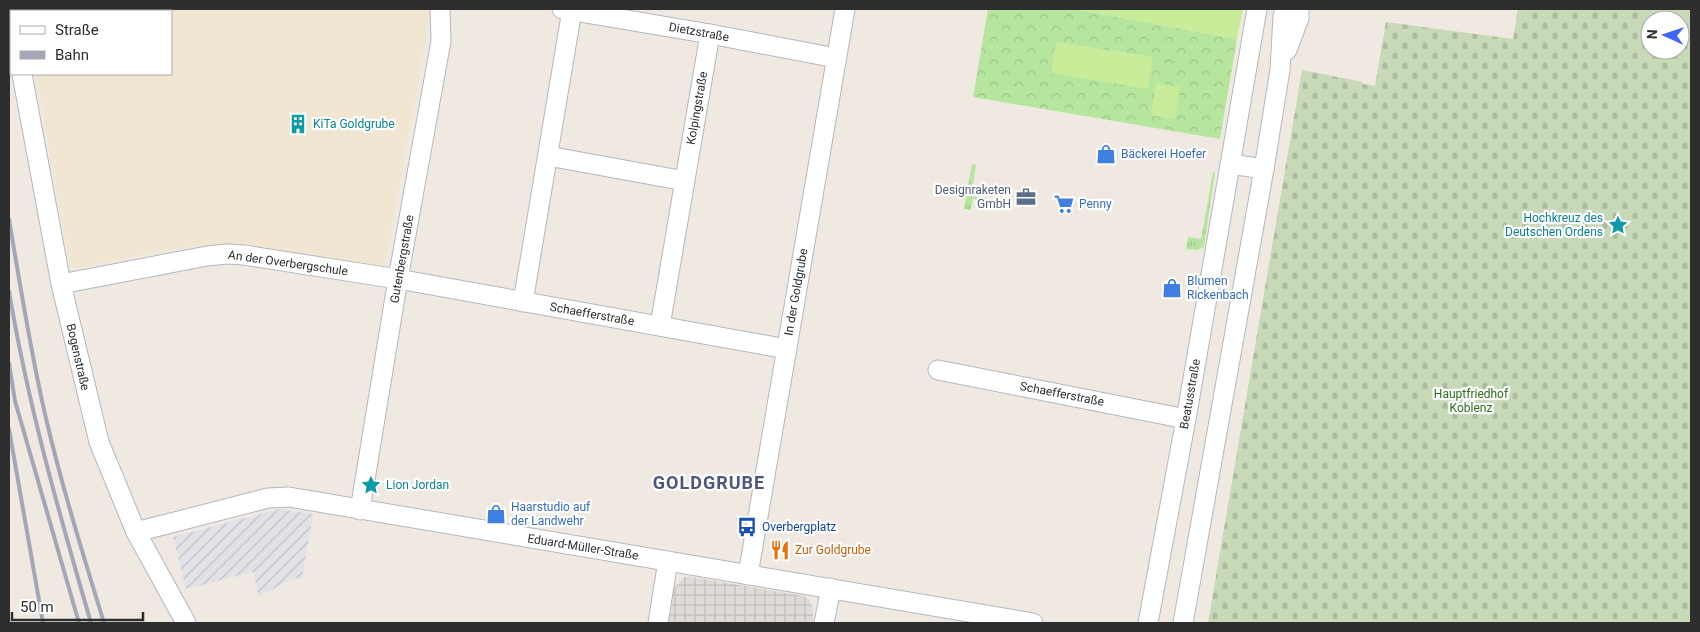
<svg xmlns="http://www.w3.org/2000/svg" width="1700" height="632" viewBox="0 0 1700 632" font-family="Roboto,sans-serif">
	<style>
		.industrial { fill: url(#industrial-furrows) }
		.education { fill: #f0e6d1 }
		.grass { fill: url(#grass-tufts) }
		.forest { fill: url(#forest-crowns) }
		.cemetery { fill: url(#cemetery-stones); fill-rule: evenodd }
		.pitch { fill: #c9ec9a }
		.plaza { fill: url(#plaza-grid) }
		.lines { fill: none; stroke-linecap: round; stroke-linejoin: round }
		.minor-casing { stroke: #b4b7c1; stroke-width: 21 }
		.minor { stroke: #fff; stroke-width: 19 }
		.rail { stroke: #a3a6b8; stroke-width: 4 }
		.labels { text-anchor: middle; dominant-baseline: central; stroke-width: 4.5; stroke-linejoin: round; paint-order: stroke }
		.street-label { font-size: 12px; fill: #2e2e2e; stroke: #fff }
		.culture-label { font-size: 12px; fill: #0d838f; stroke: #fff; text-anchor: start }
		.shop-label { font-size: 12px; fill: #366cbe; stroke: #fff; text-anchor: start }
		.service-label { font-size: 12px; fill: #4e5e75; stroke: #fff; text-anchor: end }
		.park-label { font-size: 12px; fill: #2c6e1b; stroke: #fff }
		.transit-label { font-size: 12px; fill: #164399; stroke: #fff; text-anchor: start }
		.food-label { font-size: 12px; fill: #c56008; stroke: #fff; text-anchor: start }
		.district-label { font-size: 18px; font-weight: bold; letter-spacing: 1px; fill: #4d5680; stroke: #fff }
	</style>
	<defs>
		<pattern id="industrial-furrows" width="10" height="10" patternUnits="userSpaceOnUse" patternTransform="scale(1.25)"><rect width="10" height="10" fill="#e3e1e8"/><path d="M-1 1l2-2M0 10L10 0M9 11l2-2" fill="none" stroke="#c3c1c7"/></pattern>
		<pattern id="grass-tufts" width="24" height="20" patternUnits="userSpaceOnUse" patternTransform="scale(1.25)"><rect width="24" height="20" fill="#b6e59e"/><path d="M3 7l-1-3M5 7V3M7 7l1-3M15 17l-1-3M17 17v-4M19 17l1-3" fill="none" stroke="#9dc588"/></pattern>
		<pattern id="forest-crowns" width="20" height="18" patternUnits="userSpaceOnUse" patternTransform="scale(1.25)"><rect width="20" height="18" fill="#b6e59e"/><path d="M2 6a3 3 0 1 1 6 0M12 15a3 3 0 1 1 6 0" fill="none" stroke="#9dc588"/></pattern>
		<pattern id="cemetery-stones" width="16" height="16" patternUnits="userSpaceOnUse" patternTransform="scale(1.25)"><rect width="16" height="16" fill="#c8d9b8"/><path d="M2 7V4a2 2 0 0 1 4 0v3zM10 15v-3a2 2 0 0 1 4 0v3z" fill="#acbb9e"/></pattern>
		<pattern id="plaza-grid" width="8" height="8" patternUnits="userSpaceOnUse" patternTransform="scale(1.25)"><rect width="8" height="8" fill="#dfdcd8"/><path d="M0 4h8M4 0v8" fill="none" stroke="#c0bdba"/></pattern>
	</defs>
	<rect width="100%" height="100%" fill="#efe9e1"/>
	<path class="industrial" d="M279 509 313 514 302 578 291 579 259 597 253 572 186 589 173 537Z"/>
	<path class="education" d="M139 9H431L385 267 252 245H223L193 246 162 251 70 270 36 74H171V11H140Z"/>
	<g class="grass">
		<path d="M972 164 976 165 971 196 994 200V202L973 199 971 210 964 209Z"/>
		<path d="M1213 172H1215L1204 247 1197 250 1186 249 1188 237 1201 239Z"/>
	</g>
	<path class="forest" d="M988 9H1074L1237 39 1220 139 973 97Z"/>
	<path class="cemetery" d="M1518 9H1691V623H1208L1302 70 1363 82V84L1375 86 1386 22 1513 39ZM1650 20H1680V50H1650Z"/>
	<g class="pitch">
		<path d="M1074 9H1243L1237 39Z"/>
		<path d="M1056 42 1153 57 1148 89 1051 73Z"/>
		<path d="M1156 83 1180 87 1175 119 1151 115Z"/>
	</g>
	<path class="plaza" d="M684 577H691L804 596 809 600 813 607V623H665L673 589Z"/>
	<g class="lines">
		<defs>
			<g id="minor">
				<path d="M9 9 11 19"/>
				<path d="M562 9 710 34 836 58"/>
				<path d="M1287 50 1299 18V9"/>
				<path d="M22 74 61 284 99 442 136 532 186 623"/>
				<path d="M548 156 685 181"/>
				<path d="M1230 164 1264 169"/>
				<path d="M61 284 207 256 227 254 244 255 398 279 787 349"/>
				<path d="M523 302 572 10"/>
				<path d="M660 326 710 34"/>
				<path d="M938 370 1186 419"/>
				<path d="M360 510 398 279 441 41 440 9"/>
				<path d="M136 532 268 498 289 497 1033 623"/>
				<path d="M748 575 845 9"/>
				<path d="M658 623 668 561"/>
				<path d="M824 623 831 588"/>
				<path d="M1148 623 1186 419 1257 9"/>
				<path d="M1183 623 1264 169 1280 70 1283 16 1285 9"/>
			</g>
		</defs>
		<use href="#minor" class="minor-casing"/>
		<use href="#minor" class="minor"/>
		<g class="rail">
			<path d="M9 219C20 284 30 349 45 414 61 484 83 554 104 623"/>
			<path d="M9 291C28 405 59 513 91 623"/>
			<path d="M9 363 15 401 79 623"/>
			<path d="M9 429 43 623"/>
		</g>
	</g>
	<defs>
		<symbol id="building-bare" viewBox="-9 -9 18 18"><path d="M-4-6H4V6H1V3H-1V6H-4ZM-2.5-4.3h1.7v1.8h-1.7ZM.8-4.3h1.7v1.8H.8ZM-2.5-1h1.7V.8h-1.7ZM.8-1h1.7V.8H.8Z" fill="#0f9aa8" stroke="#fff" stroke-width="2.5" paint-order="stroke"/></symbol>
		<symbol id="shop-bare" viewBox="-9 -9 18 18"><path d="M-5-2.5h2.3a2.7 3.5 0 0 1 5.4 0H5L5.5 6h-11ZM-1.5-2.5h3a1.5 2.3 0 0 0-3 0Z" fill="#3f7fe0" stroke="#fff" stroke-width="2.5" paint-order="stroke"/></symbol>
		<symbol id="office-bare" viewBox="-9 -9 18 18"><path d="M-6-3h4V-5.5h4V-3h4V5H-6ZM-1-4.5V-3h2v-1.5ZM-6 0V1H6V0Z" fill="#5c6f8a" stroke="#fff" stroke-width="2.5" paint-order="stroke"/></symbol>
		<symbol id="supermarket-bare" viewBox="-9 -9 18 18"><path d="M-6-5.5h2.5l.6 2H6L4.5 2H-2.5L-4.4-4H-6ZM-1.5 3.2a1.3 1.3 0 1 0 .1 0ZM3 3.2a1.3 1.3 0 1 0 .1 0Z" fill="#3f7fe0" stroke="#fff" stroke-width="2.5" paint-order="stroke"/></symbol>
		<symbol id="sight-bare" viewBox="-9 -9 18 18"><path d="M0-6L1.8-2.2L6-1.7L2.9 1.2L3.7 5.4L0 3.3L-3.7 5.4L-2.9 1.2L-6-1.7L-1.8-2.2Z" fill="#0f9aa8" stroke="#fff" stroke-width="2.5" paint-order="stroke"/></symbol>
		<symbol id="bus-bare" viewBox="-9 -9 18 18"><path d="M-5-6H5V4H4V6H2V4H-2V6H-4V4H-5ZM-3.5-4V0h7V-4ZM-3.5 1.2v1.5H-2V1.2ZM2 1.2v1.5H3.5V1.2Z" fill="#1a4fb4" stroke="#fff" stroke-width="2.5" paint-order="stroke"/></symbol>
		<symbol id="restaurant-bare" viewBox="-9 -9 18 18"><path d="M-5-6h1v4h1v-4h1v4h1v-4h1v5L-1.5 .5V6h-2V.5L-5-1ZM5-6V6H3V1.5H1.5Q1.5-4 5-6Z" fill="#e8710a" stroke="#fff" stroke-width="2.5" paint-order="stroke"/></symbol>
	</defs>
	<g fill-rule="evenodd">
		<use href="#building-bare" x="284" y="110" width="28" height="28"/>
		<use href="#shop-bare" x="1092" y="140" width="28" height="28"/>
		<use href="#office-bare" x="1012" y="183" width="28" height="28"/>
		<use href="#supermarket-bare" x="1050" y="190" width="28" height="28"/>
		<use href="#sight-bare" x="1604" y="211" width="28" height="28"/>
		<use href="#shop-bare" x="1158" y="274" width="28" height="28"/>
		<use href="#sight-bare" x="357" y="471" width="28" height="28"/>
		<use href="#shop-bare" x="482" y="500" width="28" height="28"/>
		<use href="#bus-bare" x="733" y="513" width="28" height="28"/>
		<use href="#restaurant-bare" x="766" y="536" width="28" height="28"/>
	</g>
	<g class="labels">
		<g class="street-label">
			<text transform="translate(699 32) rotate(10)">Dietzstraße</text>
			<text transform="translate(697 108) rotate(-80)">Kolpingstraße</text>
			<text transform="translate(402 259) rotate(-80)">Gutenbergstraße</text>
			<text transform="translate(288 263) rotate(8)">An der Overbergschule</text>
			<text transform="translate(796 292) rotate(-80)">In der Goldgrube</text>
			<text transform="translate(592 314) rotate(10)">Schaefferstraße</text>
			<text transform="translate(78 357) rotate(77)">Bogenstraße</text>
			<text transform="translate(1062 394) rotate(11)">Schaefferstraße</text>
			<text transform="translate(1190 394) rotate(-80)">Beatusstraße</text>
			<text transform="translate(583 547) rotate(9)">Eduard-Müller-Straße</text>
		</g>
		<g class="culture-label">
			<text x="313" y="124">KiTa Goldgrube</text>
			<text x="1603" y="218" text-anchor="end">Hochkreuz des<tspan x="1603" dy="14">Deutschen Ordens</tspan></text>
			<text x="386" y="485">Lion Jordan</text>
		</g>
		<g class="shop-label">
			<text x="1121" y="154">Bäckerei Hoefer</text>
			<text x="1079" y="204">Penny</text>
			<text x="1187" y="281">Blumen<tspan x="1187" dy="14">Rickenbach</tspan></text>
			<text x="511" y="507">Haarstudio auf<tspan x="511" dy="14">der Landwehr</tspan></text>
		</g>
		<g class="service-label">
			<text x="1011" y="190">Designraketen<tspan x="1011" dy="14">GmbH</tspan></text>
		</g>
		<g class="park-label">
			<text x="1471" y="394">Hauptfriedhof<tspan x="1471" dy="14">Koblenz</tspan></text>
		</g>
		<g class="transit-label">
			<text x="762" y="527">Overbergplatz</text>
		</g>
		<g class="food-label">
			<text x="795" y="550">Zur Goldgrube</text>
		</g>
		<g class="district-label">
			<text x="709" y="482">GOLDGRUBE</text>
		</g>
	</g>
	<rect width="1700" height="632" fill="none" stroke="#2e2e2e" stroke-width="20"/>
	<rect x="10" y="10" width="162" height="65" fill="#ffffff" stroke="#ababab"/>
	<rect x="20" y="26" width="25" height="8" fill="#ffffff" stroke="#ababab"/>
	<text x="55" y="35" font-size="15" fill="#2e2e2e">Straße</text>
	<rect x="20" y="51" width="25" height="8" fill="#a3a6b8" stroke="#ababab"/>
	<text x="55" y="60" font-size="15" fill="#2e2e2e">Bahn</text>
	<g transform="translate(1665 35) rotate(273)"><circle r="24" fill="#ffffff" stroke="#ababab"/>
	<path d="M0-4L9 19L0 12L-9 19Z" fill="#4264fb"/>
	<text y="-8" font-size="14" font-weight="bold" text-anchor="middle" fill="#2e2e2e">N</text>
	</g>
	<path d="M12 612v8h131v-8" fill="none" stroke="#2e2e2e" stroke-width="2.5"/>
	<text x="20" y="612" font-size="15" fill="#2e2e2e" stroke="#ffffff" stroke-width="4" paint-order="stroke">50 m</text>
</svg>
